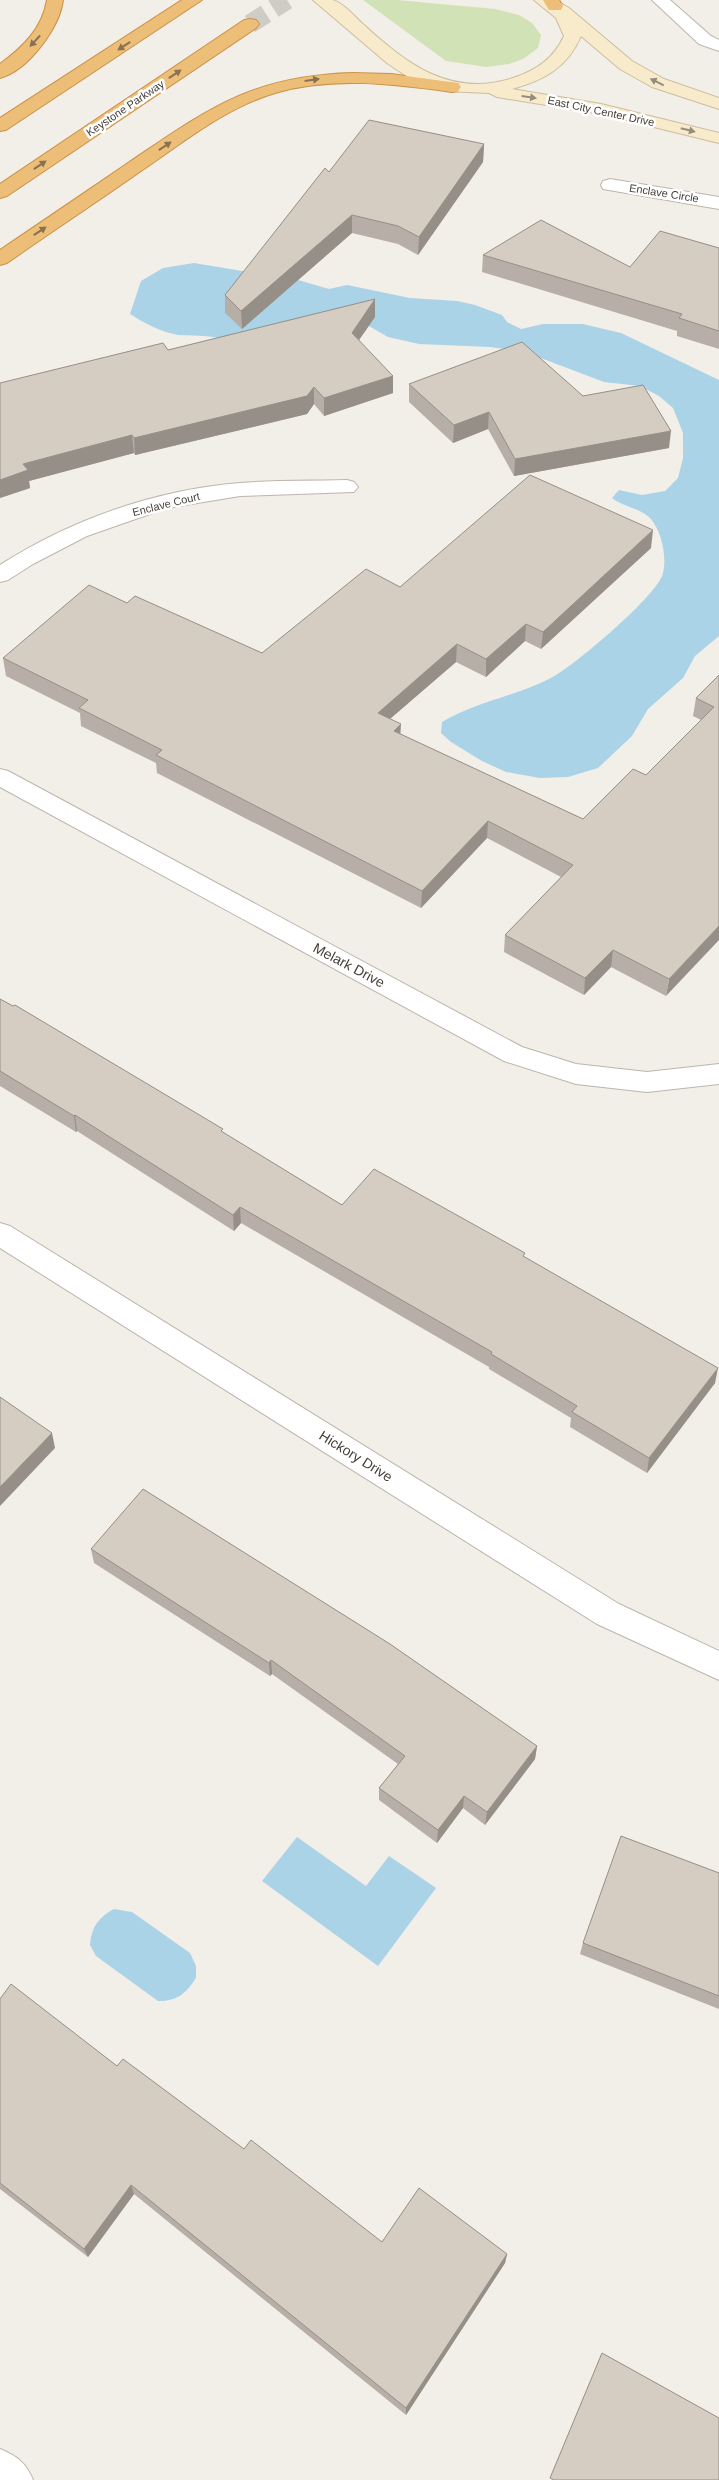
<svg xmlns="http://www.w3.org/2000/svg" width="719" height="2480" viewBox="0 0 719 2480" font-family="Arial,sans-serif">
	<style>
		.green { fill: #d1e2b6 }
		.water { fill: #abd3e8 }
		.lines { fill: none; stroke-linecap: round; stroke-linejoin: round }
		.highway-tunnel { stroke: #cfcbc5; stroke-width: 19; stroke-dasharray: 19 9; stroke-linecap: butt }
		.street-casing { stroke: #bcb5ac; stroke-width: 2 }
		.secondary-casing { stroke: #ccbd9d; stroke-width: 2 }
		.highway-casing { stroke: #cb9249; stroke-width: 2 }
		.street { fill: #fff; fill-rule: evenodd }
		.secondary { fill: #f8ebcc; fill-rule: evenodd }
		.highway { fill: #edbe78; fill-rule: evenodd }
		.wall { fill: #b7afa7 }
		.shaded-wall { fill: #958f88 }
		.building { fill: #d5ccc2; stroke: #958f88 }
		.oneway { fill: #887252 }
		.oneway2 { fill: #968c7b }
		.labels { text-anchor: middle; dominant-baseline: central; stroke-width: 5; stroke-linejoin: round; paint-order: stroke }
		.far-street-label { font-size: 11px; fill: #453f38; stroke: #fff }
		.street-label { font-size: 14px; fill: #453f38; stroke: #fff }
	</style>
	<rect width="100%" height="100%" fill="#f2eee8"/>
	<path class="green" d="M363 0H397L495 9 519 15 532 23 541 35 538 48 523 59 509 64 487 67 446 61Z"/>
	<g class="water">
		<path d="M194 263 298 280 329 289 347 285 410 298 457 301 475 305 502 315 507 322 521 329 543 324H583L621 333 719 380V636L695 656 683 678 648 709 632 736 598 768 568 777 540 778 506 772 482 761 451 742 441 733 442 722C476 702 516 696 551 678 574 666 652 600 662 576 668 561 662 532 651 519 641 508 625 508 612 498L619 490 642 495 665 491 678 478 683 458V433L673 408 659 396 640 386 604 382 525 352 490 347 419 344 388 337 353 317 219 338C205 335 191 336 178 335 161 332 144 323 130 314L141 281 163 268Z"/>
		<path d="M297 1837 366 1886 389 1856 436 1888 378 1966 262 1881Z"/>
		<path d="M114 1909 132 1912 190 1953 196 1966V1978C186 1993 178 2001 158 2001L96 1956 90 1945C91 1927 99 1917 114 1909Z"/>
	</g>
	<g class="lines">
		<path class="highway-tunnel" d="M250 24 287 0"/>
		<defs>
			<g id="street">
				<path d="M652 0H670L711 36 719 40V51L699 44Z"/>
				<path d="M610 179 719 197V209L603 189 601 185 603 181Z"/>
				<path d="M347 480 354 482 358 487 354 492 240 496 167 508 87 536 33 564 8 580 0 582V565C72 519 155 490 240 483 276 480 311 481 347 480Z"/>
				<path d="M0 769 8 771 522 1047 576 1064 647 1072 719 1064V1084L647 1092 576 1084 504 1061 0 787Z"/>
				<path d="M0 1223 10 1226 619 1604 719 1651V1680L597 1624 0 1248Z"/>
				<path d="M0 2449C17 2456 26 2463 33 2480H0Z"/>
			</g>
			<path id="secondary" d="M313 0C318 0 326 0 332 0 343 2 356 18 364 25 408 65 451 98 513 78 537 70 554 58 564 36L556 18 534 0H555L569 8 632 61 664 79 719 98V109L652 87 620 69 581 36C567 68 544 80 512 89L601 104 719 133V143L601 114 497 97 489 93 446 91 411 79 387 63Z"/>
			<g id="highway">
				<path d="M47 0H63C60 27 28 71 0 78V64C23 47 42 29 47 0Z"/>
				<path d="M182 0H202L6 130 0 131V118Z"/>
				<path d="M543 0H559L563 6 561 10H549Z"/>
				<path d="M250 19 256 20 259 24 256 28 7 196 0 198V184L244 20Z"/>
				<path d="M352 73 391 74 458 83 461 87 458 91 452 92C394 84 332 76 275 93 225 108 184 142 141 171 97 202 51 232 7 263L0 265V250C43 221 86 192 128 163 208 109 251 76 352 73Z"/>
			</g>
		</defs>
		<use href="#street" class="street-casing"/>
		<use href="#secondary" class="secondary-casing"/>
		<use href="#highway" class="highway-casing"/>
		<use href="#street" class="street"/>
		<use href="#secondary" class="secondary"/>
		<use href="#highway" class="highway"/>
	</g>
	<g class="wall">
		<path d="M484 144 483 162 418 255 398 244 352 233 242 329 225 313V295L329 172Z"/>
		<path d="M719 248V349L677 336V331L482 272 483 255 630 267Z"/>
		<path d="M375 299V317L359 340 393 393 324 416 314 404 307 414 135 455 134 453 29 481 30 488 0 498 168 350Z"/>
		<path d="M409 384 583 396 669 448 514 476 488 429 453 443 409 402Z"/>
		<path d="M651 548 541 649 525 641 486 677 456 662 390 719 400 734 583 819 646 775 701 720 693 716 696 698 719 675 666 996 611 967 584 995 504 952 505 935 561 877 487 838 421 908 157 773 156 763 81 726 80 713 6 676 3 658 127 603 262 653 400 587Z"/>
		<path d="M0 999 223 1133 342 1205 525 1257 715 1383 647 1473 570 1427 571 1418 489 1369V1367L241 1223 234 1231 77 1131 76 1132 0 1086Z"/>
		<path d="M91 1549 537 1746 535 1759 485 1825 463 1808 437 1843 379 1800V1788L398 1764 272 1674 270 1676 94 1563Z"/>
		<path d="M719 1873V2009L580 1954 583 1943Z"/>
		<path d="M0 1999 117 2066 244 2149 382 2242 507 2254 505 2263 406 2415 134 2194 88 2257 0 2189Z"/>
	</g>
	<g class="shaded-wall">
		<path d="M484 144 483 162 418 255 419 237Z"/>
		<path d="M352 215V233L242 329 241 311Z"/>
		<path d="M375 299V317L352 350V333Z"/>
		<path d="M393 376V393L324 416V398Z"/>
		<path d="M314 387V404L307 414 135 455 134 438Z"/>
		<path d="M489 412 488 429 453 443 454 425Z"/>
		<path d="M671 431 669 448 514 476 515 459Z"/>
		<path d="M132 435 134 453 29 481 30 488 0 498V480L23 464Z"/>
		<path d="M653 530 651 548 541 649 543 632Z"/>
		<path d="M526 624 525 641 486 677V659Z"/>
		<path d="M457 644 456 662 377 730 378 713Z"/>
		<path d="M401 724 400 741 394 731Z"/>
		<path d="M488 821 487 838 421 908 422 891Z"/>
		<path d="M719 926V940L666 996 669 979Z"/>
		<path d="M613 950 611 967 584 995 585 978Z"/>
		<path d="M75 1115 77 1131 76 1132 74 1116Z"/>
		<path d="M240 1207 241 1223 234 1231 233 1215Z"/>
		<path d="M718 1368 715 1383 647 1473 649 1458Z"/>
		<path d="M52 1433 55 1448 0 1506V1487Z"/>
		<path d="M271 1660 272 1674 270 1676 269 1663Z"/>
		<path d="M537 1746 535 1759 485 1825 487 1812Z"/>
		<path d="M464 1796 463 1808 437 1843 438 1830Z"/>
		<path d="M131 2185 134 2194 88 2257 84 2249Z"/>
		<path d="M507 2254 505 2263 406 2415V2408Z"/>
	</g>
	<g class="building">
		<path d="M369 120 484 144 419 237 398 226 352 215 241 311 225 295 325 168 329 172Z"/>
		<path d="M541 220 630 267 660 231 719 248V331L679 318 682 314 483 255Z"/>
		<path d="M375 299 352 333 393 376 324 398 314 387 307 396 134 438 132 435 23 464 28 470 0 480V383L163 343 168 350Z"/>
		<path d="M522 342 583 396 643 385 671 431 515 459 489 412 454 425 409 384Z"/>
		<path d="M530 475 653 530 543 632 526 624 486 659 457 644 378 713 401 724 394 731 583 819 633 769 646 775 714 707 696 698 719 675V926L669 979 613 950 585 978 505 935 573 865 488 821 422 891 156 755 162 750 79 708 88 700 3 658 89 585 127 603 135 596 262 653 366 569 400 587Z"/>
		<path d="M0 999 13 1006 15 1005 223 1129 221 1131 342 1205 374 1169 525 1253 523 1256 718 1368 649 1458 572 1412 577 1406 491 1354 492 1352 240 1207 233 1215 75 1115 74 1116 0 1071Z"/>
		<path d="M0 1397 52 1433 0 1487Z"/>
		<path d="M143 1489 390 1644 537 1746 487 1812 464 1796 438 1830 379 1788 405 1756 271 1660 269 1663 91 1549Z"/>
		<path d="M621 1836 719 1873V1996L583 1943Z"/>
		<path d="M11 1984 117 2066 123 2059 244 2149 251 2140 382 2242 419 2188 507 2254 406 2408 131 2185 84 2249 0 2183V1999Z"/>
		<path d="M602 2353 719 2418V2480H554L550 2478Z"/>
	</g>
	<defs><path id="oneway-solid" d="M-6-.8H1V-3.2L6.5 0L1 3.2V.8H-6Z" transform="scale(1.25)"/></defs>
	<g class="oneway">
		<use href="#oneway-solid" transform="translate(35 41) rotate(133)"/>
		<use href="#oneway-solid" transform="translate(124 46) rotate(147)"/>
		<use href="#oneway-solid" transform="translate(175 74) rotate(-34)"/>
		<use href="#oneway-solid" transform="translate(312 80) rotate(-8)"/>
		<use href="#oneway-solid" transform="translate(165 146) rotate(-34)"/>
		<use href="#oneway-solid" transform="translate(40 165) rotate(-34)"/>
		<use href="#oneway-solid" transform="translate(40 231) rotate(-34)"/>
	</g>
	<g class="oneway2">
		<use href="#oneway-solid" transform="translate(657 82) rotate(-154)"/>
		<use href="#oneway-solid" transform="translate(529 97) rotate(8)"/>
		<use href="#oneway-solid" transform="translate(688 130) rotate(14)"/>
	</g>
	<g class="labels">
		<g class="far-street-label">
			<text transform="translate(125 108) rotate(-34)">Keystone Parkway</text>
			<text transform="translate(601 111) rotate(12)">East City Center Drive</text>
			<text transform="translate(664 193) rotate(9)">Enclave Circle</text>
			<text transform="translate(166 504) rotate(-14)">Enclave Court</text>
		</g>
		<g class="street-label">
			<text transform="translate(349 965) rotate(28)">Melark Drive</text>
			<text transform="translate(356 1456) rotate(32)">Hickory Drive</text>
		</g>
	</g>
</svg>
